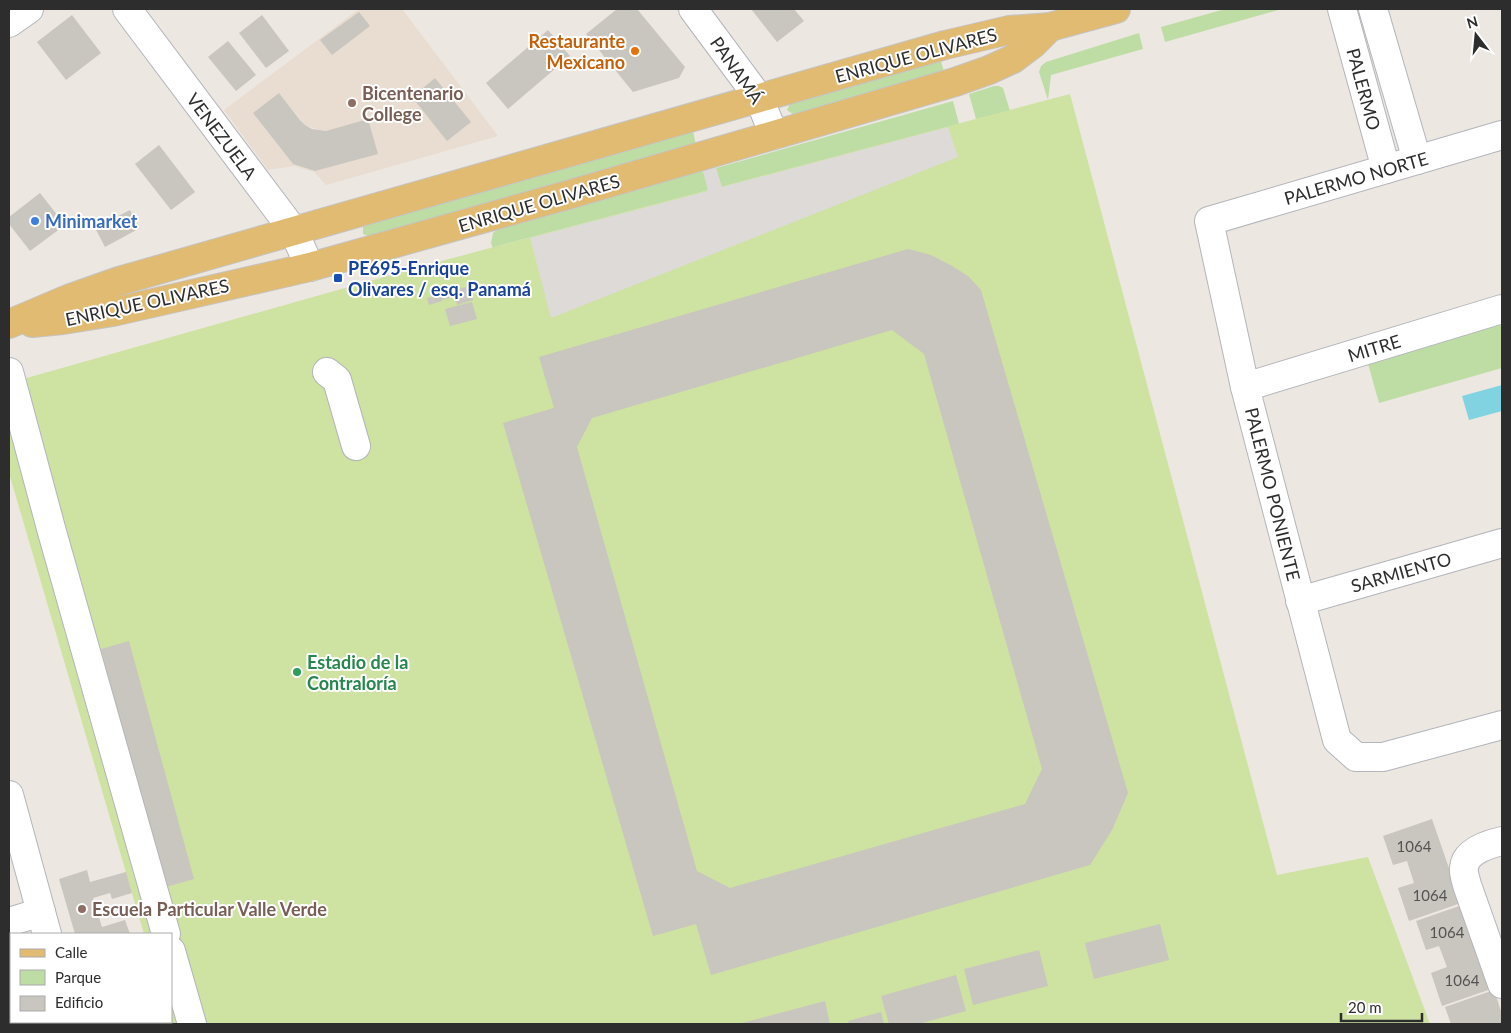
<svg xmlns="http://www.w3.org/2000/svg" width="1511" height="1033" viewBox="0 0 1511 1033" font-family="Lato,sans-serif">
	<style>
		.education { fill: #e8ddd0; fill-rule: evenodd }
		.green { fill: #bedda5 }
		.pitch { fill: #cee2a2 }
		.plaza { fill: #dddad8 }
		.water { fill: #81d3e2 }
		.building { fill: #c9c5bf; fill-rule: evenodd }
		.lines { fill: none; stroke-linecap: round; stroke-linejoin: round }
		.minor-casing { stroke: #b2b5bb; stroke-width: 30 }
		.major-casing { stroke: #c4c4c4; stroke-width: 30 }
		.minor { stroke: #fff; stroke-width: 28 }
		.major { stroke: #e2bb72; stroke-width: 28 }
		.food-dot { fill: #e8710a; stroke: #fff; stroke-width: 2 }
		.education-dot { fill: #8d6e63; stroke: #fff; stroke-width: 2 }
		.shop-dot { fill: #3f7fe0; stroke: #fff; stroke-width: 2 }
		.transit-dot { fill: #1a4fb4; stroke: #fff; stroke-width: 2 }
		.leisure-dot { fill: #2e9e5b; stroke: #fff; stroke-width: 2 }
		.labels { text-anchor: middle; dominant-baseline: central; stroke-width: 4; stroke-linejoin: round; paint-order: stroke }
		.number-label { font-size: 15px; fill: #545352 }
		.food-label { font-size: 18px; font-weight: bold; fill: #c56008; stroke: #fff; text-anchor: end }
		.street-label { font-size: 18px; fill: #2d2d2d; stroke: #fff }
		.education-label { font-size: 18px; font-weight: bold; fill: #785e54; stroke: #fff; text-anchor: start }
		.shop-label { font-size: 18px; font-weight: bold; fill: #366cbe; stroke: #fff; text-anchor: start }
		.transit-label { font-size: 18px; font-weight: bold; fill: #164399; stroke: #fff; text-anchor: start }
		.leisure-label { font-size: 18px; font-weight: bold; fill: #27864d; stroke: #fff; text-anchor: start }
	</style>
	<rect width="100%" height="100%" fill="#ede7e1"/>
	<path class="education" d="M359 9H402L498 136 326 185 314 172 294 166 268 170 224 110ZM435 78 470 122 447 140 412 97ZM279 93 305 125 318 130 326 131 378 153 315 171 293 164 253 113Z"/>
	<g class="green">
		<path d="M1225 9H1282L1165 42 1161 27Z"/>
		<path d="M1139 33 1143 49 1051 75 1048 100 1039 72 1041 66 1046 62Z"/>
		<path d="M941 61 944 72 802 113 794 115 787 110 790 103Z"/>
		<path d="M994 86H999L1003 88 1010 111 976 119 969 94Z"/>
		<path d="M953 101 959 124 721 187 716 168Z"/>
		<path d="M693 131 696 145 370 237 363 234V226L366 225Z"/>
		<path d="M703 171 709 190 498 246 493 249 491 243 493 233 500 227Z"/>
		<path d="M1502 321V368L1379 403 1367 360Z"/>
	</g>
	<path class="pitch" d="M1070 94 1277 875 1368 857 1430 1024H169V1022H171V934H144L9 473V383L419 267Z"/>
	<path class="plaza" d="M948 127 958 157 551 318 530 238 708 191 702 167 718 163 716 168 722 187Z"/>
	<path class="water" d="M1502 385V411L1469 420 1462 396Z"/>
	<g class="building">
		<path d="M617 9H637L685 67 679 78 633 92 586 34Z"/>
		<path d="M751 9H794L804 21 777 42Z"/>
		<path d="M359 12 370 26 332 55 320 40Z"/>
		<path d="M72 15 101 53 66 80 37 42Z"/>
		<path d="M262 15 289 51 266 68 239 33Z"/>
		<path d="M548 30 570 56 508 109 486 83Z"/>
		<path d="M228 41 256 75 236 91 208 57Z"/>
		<path d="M435 78 471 122 447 141 412 97Z"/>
		<path d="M279 93 300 120 305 125 312 129 326 131 368 119 378 154 315 171 293 164 253 113Z"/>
		<path d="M159 145 195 192 171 210 135 164Z"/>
		<path d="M40 193 65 225 30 251 9 224V217Z"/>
		<path d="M130 210 140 228 105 247 95 228Z"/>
		<path d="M908 249 931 255 952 266 968 276 981 290 1128 793 1112 830 1090 865 711 975 696 924 653 936 503 423 554 408 539 357ZM892 330 924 354 1042 769 1025 804 730 888 697 871 577 447 592 418Z"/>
		<path d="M470 286 473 300 457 305 455 296 442 300V301L429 305 427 298Z"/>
		<path d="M472 302 477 319 450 326 445 309Z"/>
		<path d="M129 641 194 879 166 887 101 649Z"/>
		<path d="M1432 819 1461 903 1409 921 1398 888 1414 883 1407 861 1393 865 1383 836Z"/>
		<path d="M87 870 90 882 126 872 132 893 112 899 110 893 93 898 102 927 125 920 130 934H75L59 879Z"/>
		<path d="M1465 904 1494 988 1442 1006 1431 973 1447 967 1439 946 1426 950 1416 921Z"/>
		<path d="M1160 924 1169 960 1094 979 1085 943Z"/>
		<path d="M1039 950 1048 986 973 1005 964 969Z"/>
		<path d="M956 975 966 1011 918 1024H889L881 996Z"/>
		<path d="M1494 990 1502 1014V1024H1451L1445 1007Z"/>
		<path d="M825 1001 830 1024H738Z"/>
		<path d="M881 1012 884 1024H849L848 1021Z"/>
		<path d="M114 1022H155V1023L114 1024Z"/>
	</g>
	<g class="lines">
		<defs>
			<g id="minor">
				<path d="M127 9 293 230 310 267"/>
				<path d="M693 9 759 98 774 135"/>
				<path d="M1342 9 1386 169"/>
				<path d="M1373 9 1417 160"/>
				<path d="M9 23 29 9"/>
				<path d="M1502 135 1209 221 1245 387 1337 740 1356 757H1383L1502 725"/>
				<path d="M9 372 52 532 166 934"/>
				<path d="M327 372 337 380 356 446"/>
				<path d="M1245 387 1502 309"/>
				<path d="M1300 601 1502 543"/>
				<path d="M9 795 47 934"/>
				<path d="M1502 841C1489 844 1465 851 1464 868 1463 873 1466 880 1467 885L1502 984"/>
				<path d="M9 922 41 912"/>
				<path d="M171 951 192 1024"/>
				<path d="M71 1022 72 1024"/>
			</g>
			<g id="major">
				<path d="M32 323 63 320 113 312 310 267 571 194 774 135 955 82 989 70 1013 59 1033 44 1050 27"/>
				<path d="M9 324 68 299 119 281 945 45 1009 30 1050 27 1116 9"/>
			</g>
		</defs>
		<use href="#minor" class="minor-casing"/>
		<use href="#major" class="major-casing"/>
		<use href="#minor" class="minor"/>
		<use href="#major" class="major"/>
	</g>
	<circle class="food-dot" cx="635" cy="51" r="5"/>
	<g class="education-dot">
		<circle cx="352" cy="103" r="5"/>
		<circle cx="82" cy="909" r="5"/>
	</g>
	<circle class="shop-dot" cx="35" cy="221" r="5"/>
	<rect class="transit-dot" x="333" y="273" width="10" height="10" rx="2.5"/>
	<circle class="leisure-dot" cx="297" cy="672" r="5"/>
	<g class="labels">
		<g class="number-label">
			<text x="1414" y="846">1064</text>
			<text x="1430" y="895">1064</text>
			<text x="1447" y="932">1064</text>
			<text x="1462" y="980">1064</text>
		</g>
		<g class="food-label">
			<text x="625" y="41">Restaurante<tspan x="625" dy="21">Mexicano</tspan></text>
		</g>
		<g class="street-label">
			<text transform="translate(916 55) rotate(-15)">ENRIQUE OLIVARES</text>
			<text transform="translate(737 70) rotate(55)">PANAMÁ</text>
			<text transform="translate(1364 89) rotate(75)">PALERMO</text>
			<text transform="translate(222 136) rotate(53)">VENEZUELA</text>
			<text transform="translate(1356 178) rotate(-16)">PALERMO NORTE</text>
			<text transform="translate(539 203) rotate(-16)">ENRIQUE OLIVARES</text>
			<text transform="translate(147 302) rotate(-12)">ENRIQUE OLIVARES</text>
			<text transform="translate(1374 348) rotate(-17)">MITRE</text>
			<text transform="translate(1273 494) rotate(76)">PALERMO PONIENTE</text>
			<text transform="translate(1401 572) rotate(-16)">SARMIENTO</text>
		</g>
		<g class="education-label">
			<text x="362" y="93">Bicentenario<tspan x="362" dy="21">College</tspan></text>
			<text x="92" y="909">Escuela Particular Valle Verde</text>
		</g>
		<g class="shop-label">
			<text x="45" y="221">Minimarket</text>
		</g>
		<g class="transit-label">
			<text x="348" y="268">PE695-Enrique<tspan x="348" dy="21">Olivares / esq. Panamá</tspan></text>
		</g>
		<g class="leisure-label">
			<text x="307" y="662">Estadio de la<tspan x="307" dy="21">Contraloría</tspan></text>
		</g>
	</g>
	<rect width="1511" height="1033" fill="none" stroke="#2d2d2d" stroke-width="20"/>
	<rect x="10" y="933" width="162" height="90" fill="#ffffff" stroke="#ababab"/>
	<rect x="20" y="949" width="25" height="8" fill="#e2bb72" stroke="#ababab"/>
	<text x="55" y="958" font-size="15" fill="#2d2d2d">Calle</text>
	<rect x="20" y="970" width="25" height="15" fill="#bedda5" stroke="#ababab"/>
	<text x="55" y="983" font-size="15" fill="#2d2d2d">Parque</text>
	<rect x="20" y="996" width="25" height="15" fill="#c9c5bf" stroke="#ababab"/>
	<text x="55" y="1008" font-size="15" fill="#2d2d2d">Edificio</text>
	<g transform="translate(1476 35) rotate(344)" stroke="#ffffff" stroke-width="4" paint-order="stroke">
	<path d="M0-4L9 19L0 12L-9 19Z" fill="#2d2d2d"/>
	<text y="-8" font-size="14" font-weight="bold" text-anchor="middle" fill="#2d2d2d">N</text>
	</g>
	<path d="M1341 1013v8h81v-8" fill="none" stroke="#2d2d2d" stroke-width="2.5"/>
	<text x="1348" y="1013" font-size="15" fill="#2d2d2d" stroke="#ffffff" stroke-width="4" paint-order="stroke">20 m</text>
</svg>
